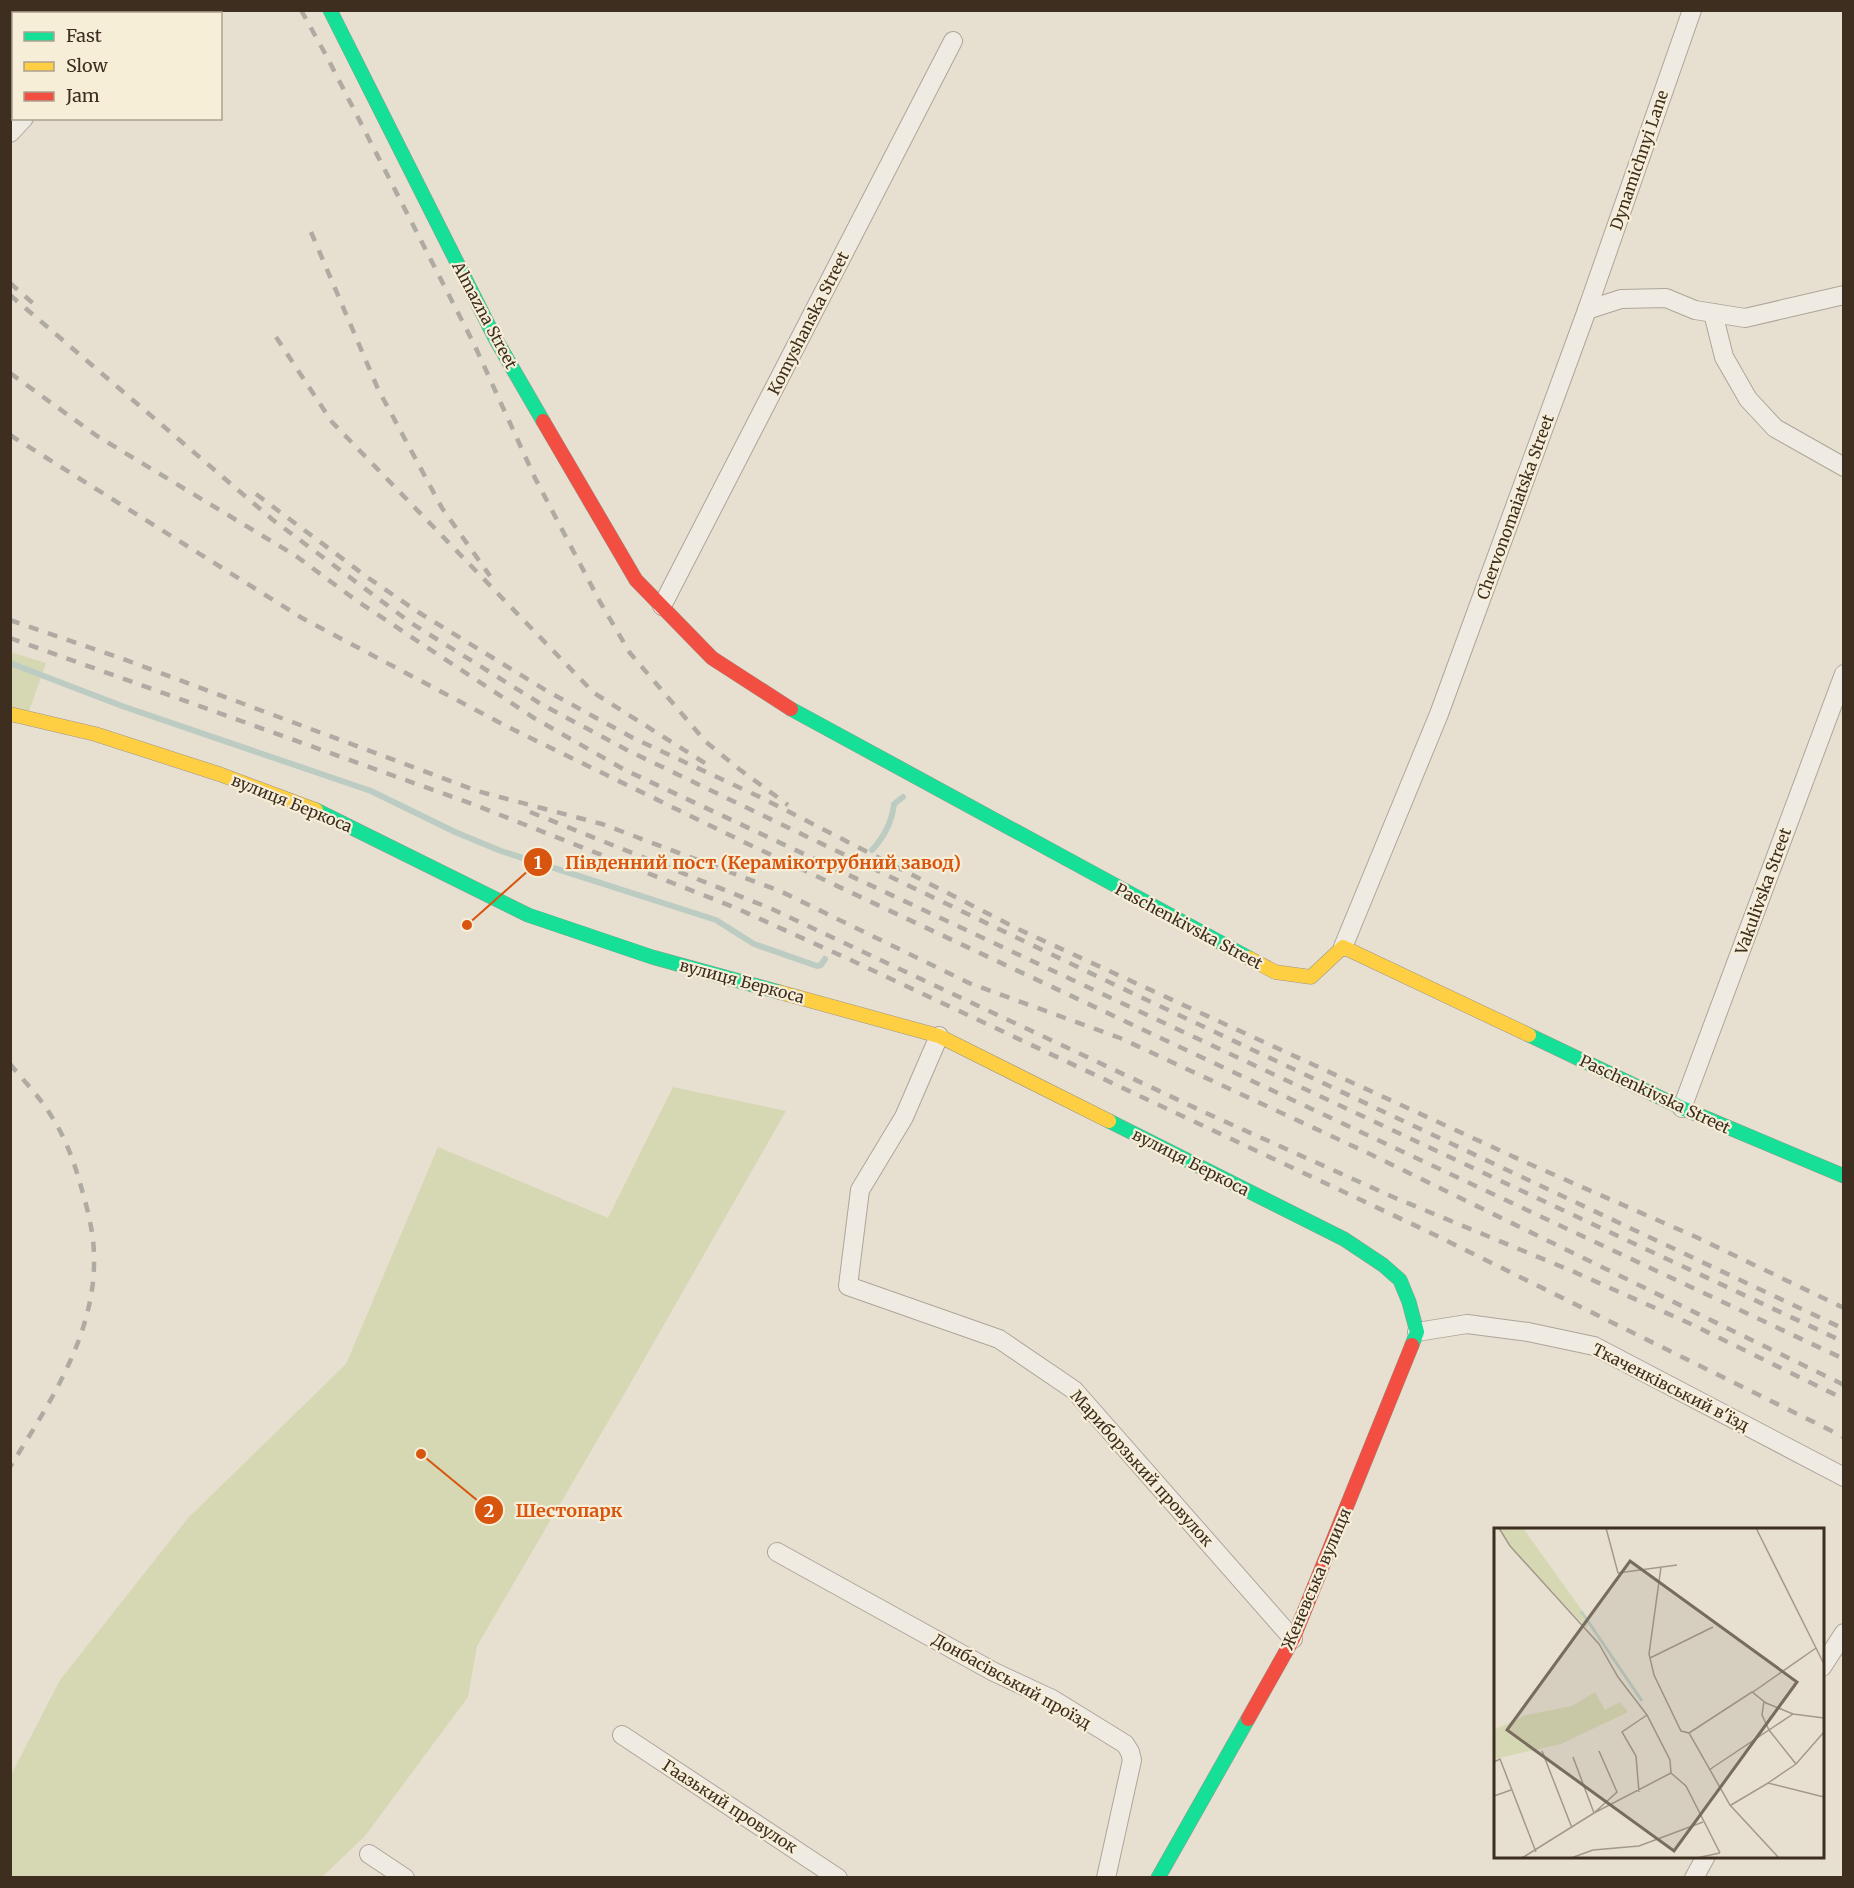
<svg xmlns="http://www.w3.org/2000/svg" width="1854" height="1888" viewBox="0 0 1854 1888" font-family="Merriweather,serif">
	<style>
		.green { fill: #d6d7b3 }
		.lines { fill: none; stroke-linecap: round; stroke-linejoin: round }
		.stream { stroke: #bcccc2; stroke-width: 6 }
		.street-casing { stroke: #ada599; stroke-width: 20 }
		.fast-casing { stroke: #9c958a; stroke-width: 15 }
		.slow-casing { stroke: #9c958a; stroke-width: 15 }
		.jam-casing { stroke: #9c958a; stroke-width: 15 }
		.street { stroke: #efebe3; stroke-width: 18 }
		.fast { stroke: #16e098; stroke-width: 14 }
		.slow { stroke: #ffcf43; stroke-width: 14 }
		.jam { stroke: #f24e42; stroke-width: 14 }
		.rail { stroke: #afaaa2; stroke-width: 4.5; stroke-dasharray: 10 10; stroke-linecap: butt }
		.labels { text-anchor: middle; dominant-baseline: central; stroke-width: 4.5; stroke-linejoin: round; paint-order: stroke }
		.street-label { font-size: 16px; fill: #3d2e20; stroke: #f7eed8 }
		.inset-river { fill: none; stroke: #bcccc2; stroke-width: 3 }
		.inset-road { fill: none; stroke: #a3998a; stroke-width: 1.5 }
		.view { fill: #786c5e; fill-opacity: 0.15; stroke: #786c5e; stroke-width: 3 }
		.inset-edge { fill: none; stroke: #3d2e20; stroke-width: 3 }
		.leader { fill: none; stroke: #d7550e; stroke-width: 2 }
		.callout-dot { fill: #d7550e; stroke: #f7eed8; stroke-width: 2 }
		.mark-label { font-size: 18px; text-anchor: middle; font-weight: bold; fill: #fff }
		.callout-label { font-size: 18px; text-anchor: middle; font-weight: bold; fill: #d7550e; stroke: #f7eed8; stroke-width: 4.5; stroke-linejoin: round; paint-order: stroke }
	</style>
	<rect width="100%" height="100%" fill="#e7e0d1"/>
	<g class="green">
		<path d="M10 652 46 663 27 717 11 714Z"/>
		<path d="M673 1087 786 1111 626 1391 477 1646 468 1697 365 1836 322 1877H11V1775L60 1680 188 1518 346 1364 438 1147 608 1218Z"/>
	</g>
	<g class="lines">
		<g class="stream">
			<path d="M10 663 122 706 371 791 455 832 501 851 716 920 754 944 817 966 821 965 825 959"/>
			<path d="M872 850C885 836 892 822 894 804L903 797"/>
		</g>
		<defs>
			<g id="street">
				<path d="M117 14 120 10"/>
				<path d="M10 133 24 118"/>
				<path d="M1587 310 1692 10"/>
				<path d="M1713 313 1724 357 1748 399 1775 428 1844 467"/>
				<path d="M662 606 953 41"/>
				<path d="M1343 947 1439 714 1587 310 1621 299 1666 298 1695 310 1745 318 1844 295"/>
				<path d="M939 1036 904 1117 860 1190 848 1286 999 1339 1074 1390 1293 1639"/>
				<path d="M1682 1108 1844 674"/>
				<path d="M1417 1332 1467 1324 1528 1332 1594 1346 1844 1477"/>
				<path d="M777 1552 994 1672 1052 1699 1125 1744 1130 1752 1132 1760 1106 1878"/>
				<path d="M1822 1667 1844 1633"/>
				<path d="M622 1735 838 1878"/>
				<path d="M369 1854 405 1878"/>
				<path d="M1694 1878 1706 1856"/>
			</g>
			<g id="fast">
				<path d="M330 10 495 338 543 421"/>
				<path d="M791 709 1249 958"/>
				<path d="M316 810 528 915 652 957 779 992"/>
				<path d="M1529 1035 1682 1108 1844 1176"/>
				<path d="M1109 1121 1344 1239 1383 1265 1400 1280 1409 1302 1417 1332 1412 1345"/>
				<path d="M1158 1878 1248 1719"/>
			</g>
			<g id="slow">
				<path d="M10 714 95 734 219 774 316 810"/>
				<path d="M1249 958 1275 972 1311 977 1343 947 1529 1035"/>
				<path d="M779 992 939 1036 1109 1121"/>
			</g>
			<g id="jam">
				<path d="M543 421 636 580 712 658 791 709"/>
				<path d="M1248 1719 1293 1639 1412 1345"/>
			</g>
		</defs>
		<use href="#street" class="street-casing"/>
		<use href="#fast" class="fast-casing"/>
		<use href="#slow" class="slow-casing"/>
		<use href="#jam" class="jam-casing"/>
		<use href="#street" class="street"/>
		<use href="#fast" class="fast"/>
		<use href="#slow" class="slow"/>
		<use href="#jam" class="jam"/>
		<g class="rail">
			<path d="M301 10 327 57 474 344 535 478 600 602 630 653 706 742 739 769 788 805"/>
			<path d="M311 232 378 389 442 508 490 576"/>
			<path d="M10 283 35 305"/>
			<path d="M10 295 273 520 411 623 541 704 629 751 1111 983 1844 1329"/>
			<path d="M276 337 332 422 594 693 708 765"/>
			<path d="M10 373 97 436 296 556 357 601 534 718 625 770 1844 1342"/>
			<path d="M10 435 302 618 506 726 750 845 1844 1359"/>
			<path d="M256 494 367 577 418 612 547 691 633 738 762 798 1018 929 1525 1162 1696 1237 1844 1308"/>
			<path d="M10 620 126 660 477 791 602 824 780 891 969 983 1120 1038 1370 1154 1844 1385"/>
			<path d="M10 638 475 805 736 908 855 962 1429 1232 1844 1437"/>
			<path d="M530 812 772 909 1206 1113 1393 1197 1572 1271 1691 1324 1844 1399"/>
			<path d="M10 1064C23 1080 39 1096 50 1114 65 1136 75 1164 82 1190 88 1211 94 1234 94 1257 96 1334 49 1404 10 1467"/>
		</g>
	</g>
	<g class="labels">
		<g class="street-label">
			<text transform="translate(1639 160) rotate(-71)">Dynamichnyi Lane</text>
			<text transform="translate(485 315) rotate(62)">Almazna Street</text>
			<text transform="translate(808 323) rotate(-63)">Komyshanska Street</text>
			<text transform="translate(1515 507) rotate(-70)">Chervonomaiatska Street</text>
			<text transform="translate(292 803) rotate(22)">вулиця Беркоса</text>
			<text transform="translate(1763 891) rotate(-70)">Vakulivska Street</text>
			<text transform="translate(1189 926) rotate(28)">Paschenkivska Street</text>
			<text transform="translate(742 981) rotate(15)">вулиця Беркоса</text>
			<text transform="translate(1655 1094) rotate(25)">Paschenkivska Street</text>
			<text transform="translate(1191 1162) rotate(27)">вулиця Беркоса</text>
			<text transform="translate(1671 1387) rotate(27)">Ткаченківський в'їзд</text>
			<text transform="translate(1142 1468) rotate(48)">Мариборзький провулок</text>
			<text transform="translate(1316 1579) rotate(-67)">Женевська вулиця</text>
			<text transform="translate(1012 1681) rotate(29)">Донбасівський проїзд</text>
			<text transform="translate(730 1806) rotate(33)">Гаазький провулок</text>
		</g>
	</g>
	<g transform="translate(1494 1528)">
		<rect width="330" height="330" fill="#e7e0d1"/>
		<path d="M5 0H29L97 95 92 99 16 18ZM101 164 111 182 126 174 134 184 67 216 0 231V202L32 187 78 178Z" fill="#d6d7b3"/>
		<path class="inset-river" d="M87 83 148 173"/>
		<path class="inset-road" d="M5 0 16 18 105 116 124 149 153 187 176 232 177 245M112 0 124 45 183 37M262 0 330 136M167 39 155 126 160 147 187 203 195 205 236 277 285 330M156 130 219 99M259 164 322 120M270 173 268 187 275 202 302 236M195 205 258 164 272 175 299 186 330 190M48 223 78 300M79 229 100 285 123 264 105 223M0 234 6 231 42 324M215 242 299 186M177 245 192 258 226 325M274 255 302 236 330 204M145 264 142 228 128 204 153 187M0 268 17 262M237 277 274 255 330 269M28 330 100 285 177 245M77 330 99 322 145 318 209 294M202 330 226 325"/>
		<path class="view" d="M136 33 303 154 180 323 13 202Z"/>
		<rect width="330" height="330" class="inset-edge"/>
	</g>
	<path class="leader" d="M467 925L538 862M421 1454L489 1510"/>
	<g class="callout-dot">
		<circle cx="467" cy="925" r="6"/>
		<circle cx="421" cy="1454" r="6"/>
		<circle cx="538" cy="862" r="15"/>
		<circle cx="489" cy="1510" r="15"/>
	</g>
	<g class="mark-label">
		<text x="538" y="869">1</text>
		<text x="489" y="1517">2</text>
	</g>
	<g class="callout-label">
		<text x="763" y="869">Південний пост (Керамікотрубний завод)</text>
		<text x="569" y="1517">Шестопарк</text>
	</g>
	<rect width="1854" height="1888" fill="none" stroke="#3d2e20" stroke-width="24"/>
	<rect x="12" y="12" width="210" height="108" fill="#f7eed8" stroke="#ada18e" stroke-width="1.5"/>
	<rect x="24" y="32" width="30" height="9" fill="#16e098" stroke="#ada18e" stroke-width="1.5"/>
	<text x="66" y="42" font-size="18" fill="#3d2e20">Fast</text>
	<rect x="24" y="62" width="30" height="9" fill="#ffcf43" stroke="#ada18e" stroke-width="1.5"/>
	<text x="66" y="72" font-size="18" fill="#3d2e20">Slow</text>
	<rect x="24" y="92" width="30" height="9" fill="#f24e42" stroke="#ada18e" stroke-width="1.5"/>
	<text x="66" y="102" font-size="18" fill="#3d2e20">Jam</text>
</svg>
